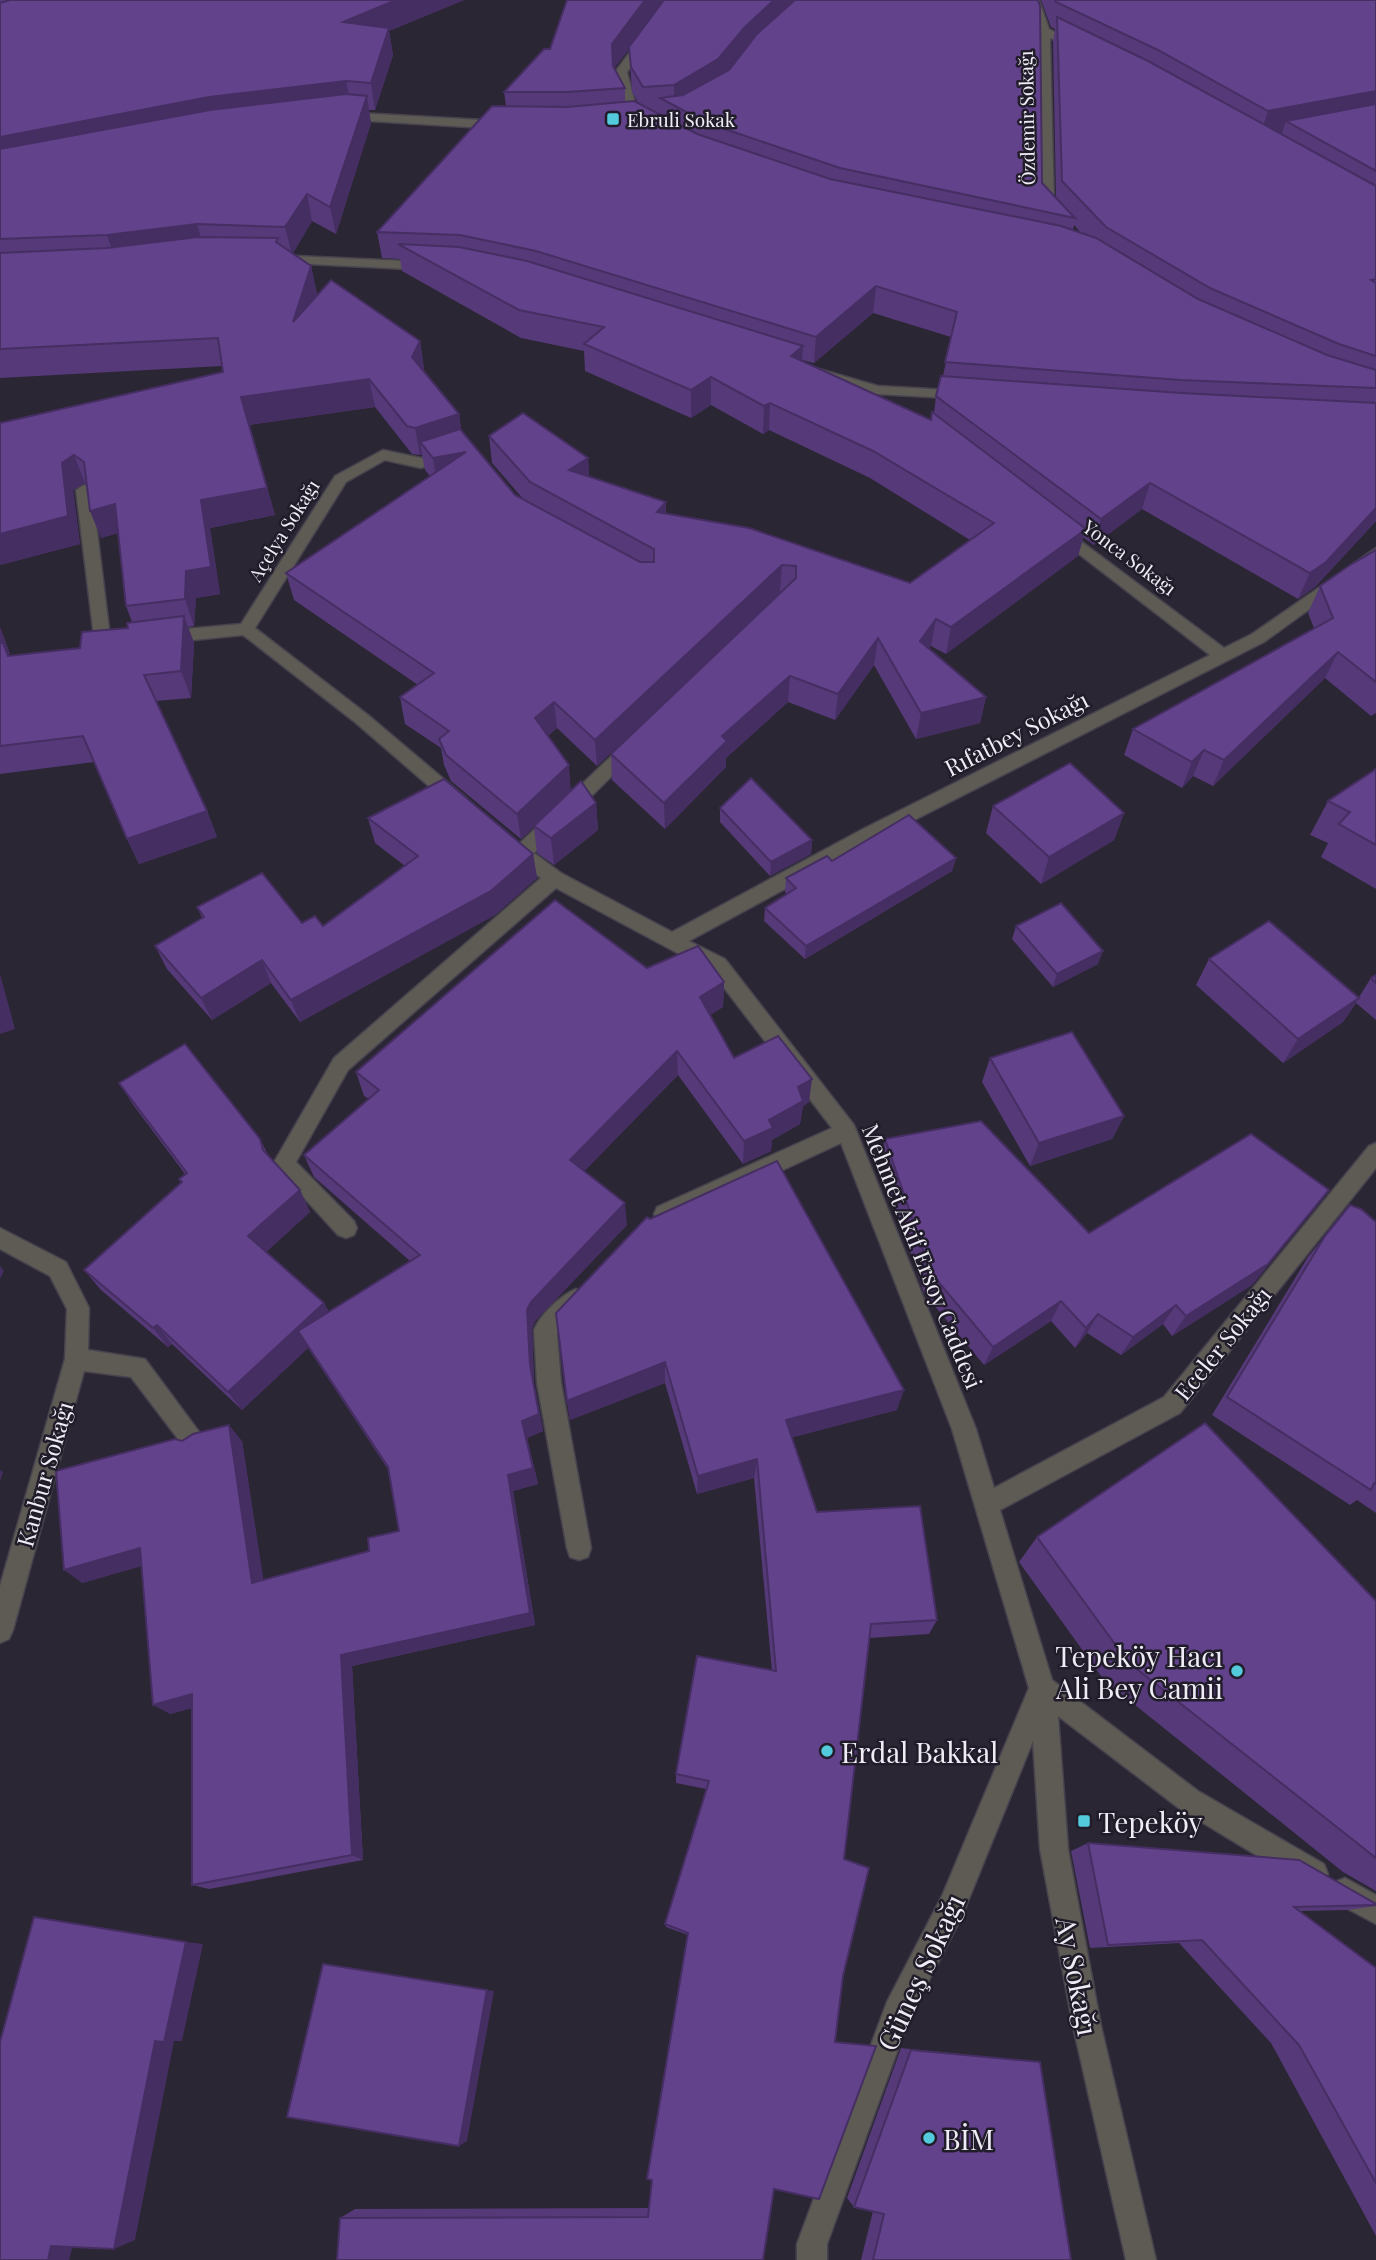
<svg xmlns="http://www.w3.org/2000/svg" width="1376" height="2260" viewBox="0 0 1376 2260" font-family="'Playfair Display',serif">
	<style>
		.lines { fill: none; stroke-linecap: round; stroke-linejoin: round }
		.minor-casing { stroke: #46424e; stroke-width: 3 }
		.minor { fill: #5e5a54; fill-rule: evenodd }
		.wall { fill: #553978; fill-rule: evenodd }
		.shaded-wall { fill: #452e62 }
		.building { fill: #63428c; stroke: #452e62; stroke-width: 2 }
		.poi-dot { fill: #54cadd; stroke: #211c29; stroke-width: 2.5 }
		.labels { text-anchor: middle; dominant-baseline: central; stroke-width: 5; stroke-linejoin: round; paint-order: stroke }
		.far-street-label { font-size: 19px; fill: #efecf5; stroke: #211c29 }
		.far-poi-label { font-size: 19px; fill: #efecf5; stroke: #211c29; text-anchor: start }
		.street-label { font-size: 23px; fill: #efecf5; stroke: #211c29 }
		.near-poi-label { font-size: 28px; fill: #efecf5; stroke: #211c29; text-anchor: start }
		.near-street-label { font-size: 28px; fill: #efecf5; stroke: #211c29 }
	</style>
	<rect width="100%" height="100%" fill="#2b2633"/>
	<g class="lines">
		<defs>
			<g id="minor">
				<path d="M669 0H681L627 72 636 107 650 123 644 127C622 119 617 93 615 72Z"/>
				<path d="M1027 0H1039L1049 29 1086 49 1076 51 1050 38 1054 208 1059 214 1052 218 1040 209 1038 31Z"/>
				<path d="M341 112 501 121 507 125 501 129 337 119V113Z"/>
				<path d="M274 255 427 262 434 266 427 270 269 262 267 259Z"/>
				<path d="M819 369 878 386 966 391 973 395 966 399 877 394 814 376V370Z"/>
				<path d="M383 450 421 458 449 450 457 455 421 468 385 460 346 482 255 628 368 715 465 797 468 802 459 809 453 807 356 723 243 635 164 643 156 637 164 631 241 624 335 476Z"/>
				<path d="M84 485 92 490 111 645 103 651 95 645 76 490Z"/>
				<path d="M1059 525 1224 648 1252 634 1376 548V561L1264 642 877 839 689 941 725 959 854 1125 976 1429 994 1488 1164 1397 1369 1146 1376 1143V1168L1180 1413 1000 1510 1052 1680 1198 1791 1324 1864 1328 1874 1324 1884 1314 1888 1304 1884 1180 1809 1058 1716 1068 1849 1101 2026 1156 2260H1126L1073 2026 1040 1849 1033 1741 962 1916 909 2019 827 2244V2260H797V2244L887 2002 942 1896 1029 1688 952 1429 841 1143 673 1221 665 1224 657 1221 654 1214 657 1207 832 1128 711 971 556 888 348 1070 296 1162 354 1221 357 1228 354 1235 346 1238 338 1235 273 1164 334 1058 541 878 506 853 504 848 506 843H520L624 744 630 743 639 749 534 853 561 873 672 932 863 829 1210 655 1053 534V526Z"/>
				<path d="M0 1228 66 1262 89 1308 88 1350 145 1359 208 1444 204 1452 196 1455 188 1452 131 1377 84 1371 13 1630 9 1639 0 1643V1586L65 1359 67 1309 50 1276 0 1249Z"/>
				<path d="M576 1289 584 1292 587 1299 557 1334 561 1383 591 1548 588 1557 579 1560 570 1557 567 1548 537 1383 534 1330C540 1315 561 1295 576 1289Z"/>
				<path d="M1345 1878 1376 1895V1924L1335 1902 1331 1892 1335 1882Z"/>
			</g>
		</defs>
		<use href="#minor" class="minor-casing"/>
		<use href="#minor" class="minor"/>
	</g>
	<g class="wall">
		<path d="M0 0H464L389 31 393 55 375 110H369L371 123 336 234 312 221 293 253 311 266 317 294 316 297 420 341 424 369 423 371 459 414 461 431 515 495 524 500 492 463 489 436 588 458 589 477 666 513 910 583 970 540 870 478 769 430 763 434 711 405 691 418 585 371 584 351 521 338 402 271 400 259 382 258 377 232 506 106 504 92 550 49 567 0 1042 183 1056 198 1053 42 1055 29 1051 27 1041 0H1376V521L1315 587 1298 599 1142 509 1094 545 1083 537 1078 556 946 654 931 646 929 648 986 697 980 723 916 739 874 665 835 720 788 702 726 758V767L665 829 612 780 611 754 780 592 597 766 557 728 548 736 571 790 596 803 598 830 554 865 537 853 534 827 521 839 451 781 444 765 441 748 405 724 400 697 418 685 294 600 286 573 430 476 425 470 422 455H420L412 454 375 407 249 425 275 515 210 528 220 594 196 598 194 626 188 627 194 643 191 698 156 701 207 811 217 837 139 864 127 839 94 762 0 774V627L10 654H8L9 656 80 648 128 628 132 622 126 606 118 533 101 538 85 483 73 490 80 544 0 565V423L223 372 222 366 0 378ZM629 49 632 92 638 103 625 102V88L614 68ZM1074 225 1081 233 1073 230ZM873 313 951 337 943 376 936 396 934 413 931 420 802 361V360L814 363Z"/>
		<path d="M1376 550V713L1371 716 1325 678 1213 786 1193 776 1182 788 1124 755 1133 729 1314 628 1308 613 1320 586Z"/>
		<path d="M1376 769V889L1321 857 1328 843 1310 835 1328 801Z"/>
		<path d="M993 806 1124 813 1114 840 1041 884 986 833Z"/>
		<path d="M720 808 812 840 811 854 770 876 720 822Z"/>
		<path d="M368 818 533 854 537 878 495 915 300 1022 271 983 212 1020 167 969 155 946 202 918 197 907 323 926 405 866 375 843Z"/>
		<path d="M956 858 952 871 805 959 764 921 765 908 787 894 785 892 786 878 832 861Z"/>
		<path d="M1016 926 1098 964 1053 987 1012 939Z"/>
		<path d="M1209 959 1359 997 1371 978 1376 975V1020L1356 1003 1343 1022 1283 1063 1196 985Z"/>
		<path d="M647 968 724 982 723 1007 710 1015 734 1058 809 1102 803 1106 800 1124 772 1140 771 1151 743 1164 678 1075 584 1171 627 1225 535 1321 532 1329 534 1383 543 1431 527 1438 538 1484 513 1491 535 1625 352 1666 363 1860 209 1889 192 1885V1708L170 1714 141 1566 82 1583 182 1441H242L263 1580 369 1551 399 1531 389 1471 308 1348 242 1410 172 1344 168 1347 101 1290 84 1270 181 1182 179 1179 185 1174 134 1106 119 1083 260 1139 268 1155 300 1190 310 1212 266 1252 324 1303 329 1312 410 1261 314 1177 304 1155 369 1099 364 1096 356 1072Z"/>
		<path d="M990 1058 1124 1116 1112 1139 1030 1166 982 1082Z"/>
		<path d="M885 1139 1089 1233 1312 1211 1252 1285 1172 1336 1163 1324 1121 1355 1087 1333 1075 1348 1051 1321 984 1365 924 1293 880 1162Z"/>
		<path d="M1350 1205 1376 1222V1513L1357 1500 1350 1505 1212 1415 1308 1257Z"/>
		<path d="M556 1313 897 1410 792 1437 817 1512 937 1620 929 1634 870 1638 844 1859 843 1976 835 2042 876 2046 774 2189 763 2260 340 2218 355 2209 649 2208 688 1935 666 1927 665 1924 706 1789 676 1783V1774L772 1671 754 1478 697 1494 665 1383 570 1420 567 1401Z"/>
		<path d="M1037 1537 1376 1601V1891L1343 1872 1104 1680 1019 1562Z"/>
		<path d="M1088 1843 1376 1906 1347 1910 1299 1911 1376 1968V2236L1271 2043 1179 1943 1090 1948 1071 1851Z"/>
		<path d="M901 2048 1040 2062 1071 2260H861L873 2211 854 2207 847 2198Z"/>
	</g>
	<g class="shaded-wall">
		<path d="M396 0H464L389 31 393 55 375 110 371 83 343 22Z"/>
		<path d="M645 0H666L613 70 612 44Z"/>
		<path d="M774 0H800L717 85 674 106V85L745 27Z"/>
		<path d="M346 81 351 108 0 166V137L209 97Z"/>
		<path d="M1376 91V115L1286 121 1282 133 1260 137 1268 111Z"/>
		<path d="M367 96 371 123 336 234 330 207Z"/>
		<path d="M307 194 312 221 292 255 285 227Z"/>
		<path d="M197 224 205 251 116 262 107 235Z"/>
		<path d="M311 266 317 294 299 350 293 322Z"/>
		<path d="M876 286 873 313 814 363 816 337Z"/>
		<path d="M420 341 424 369 416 385 412 357Z"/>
		<path d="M803 346 801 374 791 356Z"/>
		<path d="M711 377V405L691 418V390Z"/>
		<path d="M369 379 375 407 248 425 241 397Z"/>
		<path d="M770 403 769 430 763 434 764 406Z"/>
		<path d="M459 414 463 442H420L422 455H420L415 428Z"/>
		<path d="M466 452 437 485 433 458Z"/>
		<path d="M74 455 85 483 73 490 80 544 0 565V534L62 463Z"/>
		<path d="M588 458 590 486 569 470Z"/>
		<path d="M1150 483 1142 509 1094 545 1101 519Z"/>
		<path d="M267 488 275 515 210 528 220 594 196 598 194 626 185 599 186 571 201 500Z"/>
		<path d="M666 502V529L657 512Z"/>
		<path d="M115 504 126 531 101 538 90 511Z"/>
		<path d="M1376 508V521L1315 587 1298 599 1310 573Z"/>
		<path d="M1086 529 1078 556 946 654 951 627Z"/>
		<path d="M782 565 780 592 597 766 595 740Z"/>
		<path d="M184 616 194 643 191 698 181 671Z"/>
		<path d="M936 619 931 646 916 667 920 641Z"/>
		<path d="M0 627 10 654H8L16 670 0 656Z"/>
		<path d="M878 638 874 665 835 720 838 694Z"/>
		<path d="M1338 652 1325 678 1213 786 1224 760Z"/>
		<path d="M790 676 788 702 726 758V767L665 829 664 803 722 736Z"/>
		<path d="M986 697 980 723 916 739 921 713Z"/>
		<path d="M554 702 557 728 538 745 535 718Z"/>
		<path d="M1204 750 1193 776 1182 788 1192 762Z"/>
		<path d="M569 765 571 791 521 839 517 814Z"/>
		<path d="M596 803 598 830 554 865 551 838Z"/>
		<path d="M207 811 217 837 139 864 127 839Z"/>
		<path d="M1124 813 1114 840 1041 884 1049 857Z"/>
		<path d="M812 840 811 854 770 876 771 862Z"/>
		<path d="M533 854 537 878 495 915 300 1022 291 1000Z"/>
		<path d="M956 858 952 871 805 959 806 946Z"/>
		<path d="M1103 951 1098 964 1053 987 1057 974Z"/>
		<path d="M262 960 271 983 212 1020 201 998Z"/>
		<path d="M0 974 15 1029 0 1034Z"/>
		<path d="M724 982 723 1007 700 1021V997Z"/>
		<path d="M1359 998 1343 1022 1283 1063 1298 1039Z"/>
		<path d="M677 1051 678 1075 573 1183 570 1160Z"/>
		<path d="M812 1079 809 1102 803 1106 800 1124 772 1140 771 1151 743 1164 744 1141 769 1120 798 1087Z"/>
		<path d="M1124 1116 1112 1139 1030 1166 1039 1143Z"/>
		<path d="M300 1190 310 1212 260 1257 248 1236Z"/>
		<path d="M1329 1190 1252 1285 1172 1336 1186 1316Z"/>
		<path d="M625 1203 627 1225 535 1321 532 1329 534 1383 543 1431 527 1438 538 1484 513 1491 535 1625 352 1666 363 1860 352 1855 341 1655 508 1475 522 1421 530 1365 527 1310 531 1302Z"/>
		<path d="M0 1266 4 1271 0 1279Z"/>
		<path d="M1061 1301 1051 1321 984 1365 993 1347Z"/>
		<path d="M324 1303 335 1323 298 1331 308 1348 242 1410 228 1392Z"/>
		<path d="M1176 1305 1163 1324 1121 1355 1133 1337Z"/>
		<path d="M1098 1314 1087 1333 1075 1348 1086 1328Z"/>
		<path d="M157 1325 172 1344 168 1347 153 1328Z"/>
		<path d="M665 1362V1383L570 1420 567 1401Z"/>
		<path d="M904 1390 897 1410 783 1440 786 1420Z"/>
		<path d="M229 1425 242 1441 266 1596 252 1583Z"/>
		<path d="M757 1459 754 1478 697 1494 698 1476Z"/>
		<path d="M0 1470 3 1472 0 1481Z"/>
		<path d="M140 1548 156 1562 82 1583 64 1570Z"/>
		<path d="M192 1694 207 1704 170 1714 153 1705Z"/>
		<path d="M186 1942 203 1944 182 2041H174L135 2240 114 2249 155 2041Z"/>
		<path d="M487 1990 494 1991 467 2141 459 2146Z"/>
		<path d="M75 2237 69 2260H48L51 2246Z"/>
	</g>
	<g class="building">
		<path d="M10 0H396L343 22 389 28 371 83 346 81 209 97 0 137V3Z"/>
		<path d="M567 0H645L612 44 613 66 625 88 567 92H504L544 49H550Z"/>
		<path d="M664 0H774L745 27 718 59 674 85 643 87 631 67 629 47Z"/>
		<path d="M795 0H1038L1040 6 1042 183 1075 218 840 168 707 123 660 98 683 95 729 70 757 34Z"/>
		<path d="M1055 0H1376V91L1268 111 1158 50 1056 2Z"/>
		<path d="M1057 17 1148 61 1376 186V279L1371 280 1376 283V356L1339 344 1210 288 1106 227 1062 181Z"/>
		<path d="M346 94 367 96 330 207 307 194 285 227 197 224 107 235 0 239V149L210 110Z"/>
		<path d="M634 101 697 134 830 179 1061 226 1096 238 1198 299 1327 355 1376 370V388L1181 380 945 362 957 312 876 286 816 337 536 251 460 235 377 232 492 106 567 107Z"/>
		<path d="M1376 104V171L1286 121Z"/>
		<path d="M198 237 278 238 276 242 311 266 293 322 331 280 420 341 412 357 459 414 415 428 407 426 369 379 241 397 267 488 201 500 211 567 186 571 185 599 126 606 115 504 90 511 84 462 74 455 62 463 68 516 0 534V423L223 372 218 338 0 349V253L107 248Z"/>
		<path d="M398 244 459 247 527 261 803 346 791 356 931 420 932 412 1086 529 951 627 936 619 920 641 986 697 921 713 878 638 838 694 790 676 722 736 727 741 664 803 611 754 796 578V566L782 565 595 740 554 702 535 718 569 765 517 814 446 755 439 739 449 731 400 697 434 673 286 573 466 452 433 458 420 442 460 429 515 495 640 562H654V549L530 482 489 436 523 413 588 458 569 470 666 502 657 512 749 528 910 583 994 523 873 451 770 403 764 406 711 377 691 390 584 344 604 327 519 310Z"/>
		<path d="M941 376 1181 393 1376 403V508L1326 562 1310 573 1150 483 1101 519 936 396Z"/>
		<path d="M1376 550V682L1338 652 1224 760 1204 750 1192 762 1133 729 1333 618 1320 586 1350 565Z"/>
		<path d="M184 616 181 671 144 675 207 811 127 839 83 736 0 746V643H3L8 656 80 648 82 632 128 628 127 623Z"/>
		<path d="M1070 763 1124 813 1049 857 993 806Z"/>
		<path d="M1376 769V845L1339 824 1350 812 1328 801Z"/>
		<path d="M751 778 812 840 771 862 720 808Z"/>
		<path d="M444 779 533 854 491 891 291 1000 262 960 201 998 155 946 204 917 197 907 262 873 302 923 315 916 323 926 418 856 368 818Z"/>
		<path d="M581 781 596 803 551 838 534 826Z"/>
		<path d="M909 815 956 858 806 946 765 908 796 888 786 878 827 856 832 861Z"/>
		<path d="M555 900 647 968 698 946 724 982 700 997 734 1058 778 1036 812 1079 798 1087 803 1101 769 1120 773 1128 744 1141 677 1051 570 1160 625 1203 531 1302 527 1310 530 1365 539 1414 522 1421 533 1468 508 1475 530 1613 341 1655 352 1855 192 1885V1694L153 1705 140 1548 64 1570 56 1471 175 1439 182 1441 193 1434 229 1425 252 1583 369 1551 368 1538 399 1531 388 1467 298 1331 420 1255 304 1155 379 1090 356 1072Z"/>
		<path d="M1061 903 1103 951 1057 974 1016 926Z"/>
		<path d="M1269 921 1359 998 1298 1039 1209 959Z"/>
		<path d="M1376 975V983L1371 978Z"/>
		<path d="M1072 1032 1124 1116 1039 1143 990 1058Z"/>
		<path d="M185 1044 260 1139 263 1150 300 1190 248 1236 324 1303 228 1392 157 1325 153 1328 84 1270 182 1182 179 1179 187 1173 119 1083Z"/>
		<path d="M981 1121 1089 1233 1251 1134 1329 1190 1268 1264 1186 1316 1176 1305 1133 1337 1098 1314 1086 1328 1061 1301 993 1347 931 1273 885 1139Z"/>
		<path d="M777 1161 904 1390 786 1420 817 1512 920 1506 937 1620 871 1624 844 1859 869 1868 843 1976 835 2042 876 2046 819 2199 774 2189 763 2260H337L340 2218 648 2217 652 2180 647 2179 688 1933 665 1924 709 1781 676 1774 697 1656 776 1671 757 1459 698 1476 665 1362 567 1401 556 1313 647 1217 650 1219Z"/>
		<path d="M1350 1205 1361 1209 1376 1222V1484L1374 1483 1371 1490 1227 1397 1325 1236Z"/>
		<path d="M1205 1423 1376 1601V1858L1128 1662 1037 1537Z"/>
		<path d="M1088 1843 1299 1860 1376 1904V1905L1294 1907 1376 1968V2183L1299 2045 1202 1940 1108 1945Z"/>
		<path d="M34 1917 186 1942 164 2042 155 2041 114 2249 51 2246 48 2260H0V2042Z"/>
		<path d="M323 1964 487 1990 459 2146 287 2117Z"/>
		<path d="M911 2050 1040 2062 1071 2260H873L884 2214 854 2207Z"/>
	</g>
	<g class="poi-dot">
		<rect x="606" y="112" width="14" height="14" rx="3.5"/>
		<circle cx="1237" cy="1671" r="7"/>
		<circle cx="827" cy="1751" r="7"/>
		<rect x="1077" y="1814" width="14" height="14" rx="3.5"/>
		<circle cx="929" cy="2138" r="7"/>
	</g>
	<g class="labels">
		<g class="far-street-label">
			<text transform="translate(1026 118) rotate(-91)">Özdemir Sokağı</text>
			<text transform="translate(283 530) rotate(-58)">Açelya Sokağı</text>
			<text transform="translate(1130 557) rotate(37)">Yonca Sokağı</text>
		</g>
		<g class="far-poi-label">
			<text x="627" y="119">Ebruli Sokak</text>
		</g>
		<g class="street-label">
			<text transform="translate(1016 733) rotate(-27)">Rıfatbey Sokağı</text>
			<text transform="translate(923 1256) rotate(68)">Mehmet Akif Ersoy Caddesi</text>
			<text transform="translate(1222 1343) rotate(-51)">Eceler Sokağı</text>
			<text transform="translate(44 1474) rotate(-74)">Kanbur Sokağı</text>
		</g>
		<g class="near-poi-label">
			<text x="1223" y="1655" text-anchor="end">Tepeköy Hacı<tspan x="1223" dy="32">Ali Bey Camii</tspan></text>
			<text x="841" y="1751">Erdal Bakkal</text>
			<text x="1098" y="1821">Tepeköy</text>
			<text x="943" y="2138">BİM</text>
		</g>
		<g class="near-street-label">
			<text transform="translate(920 1972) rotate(-65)">Güneş Sokağı</text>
			<text transform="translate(1078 1976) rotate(79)">Ay Sokağı</text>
		</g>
	</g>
</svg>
